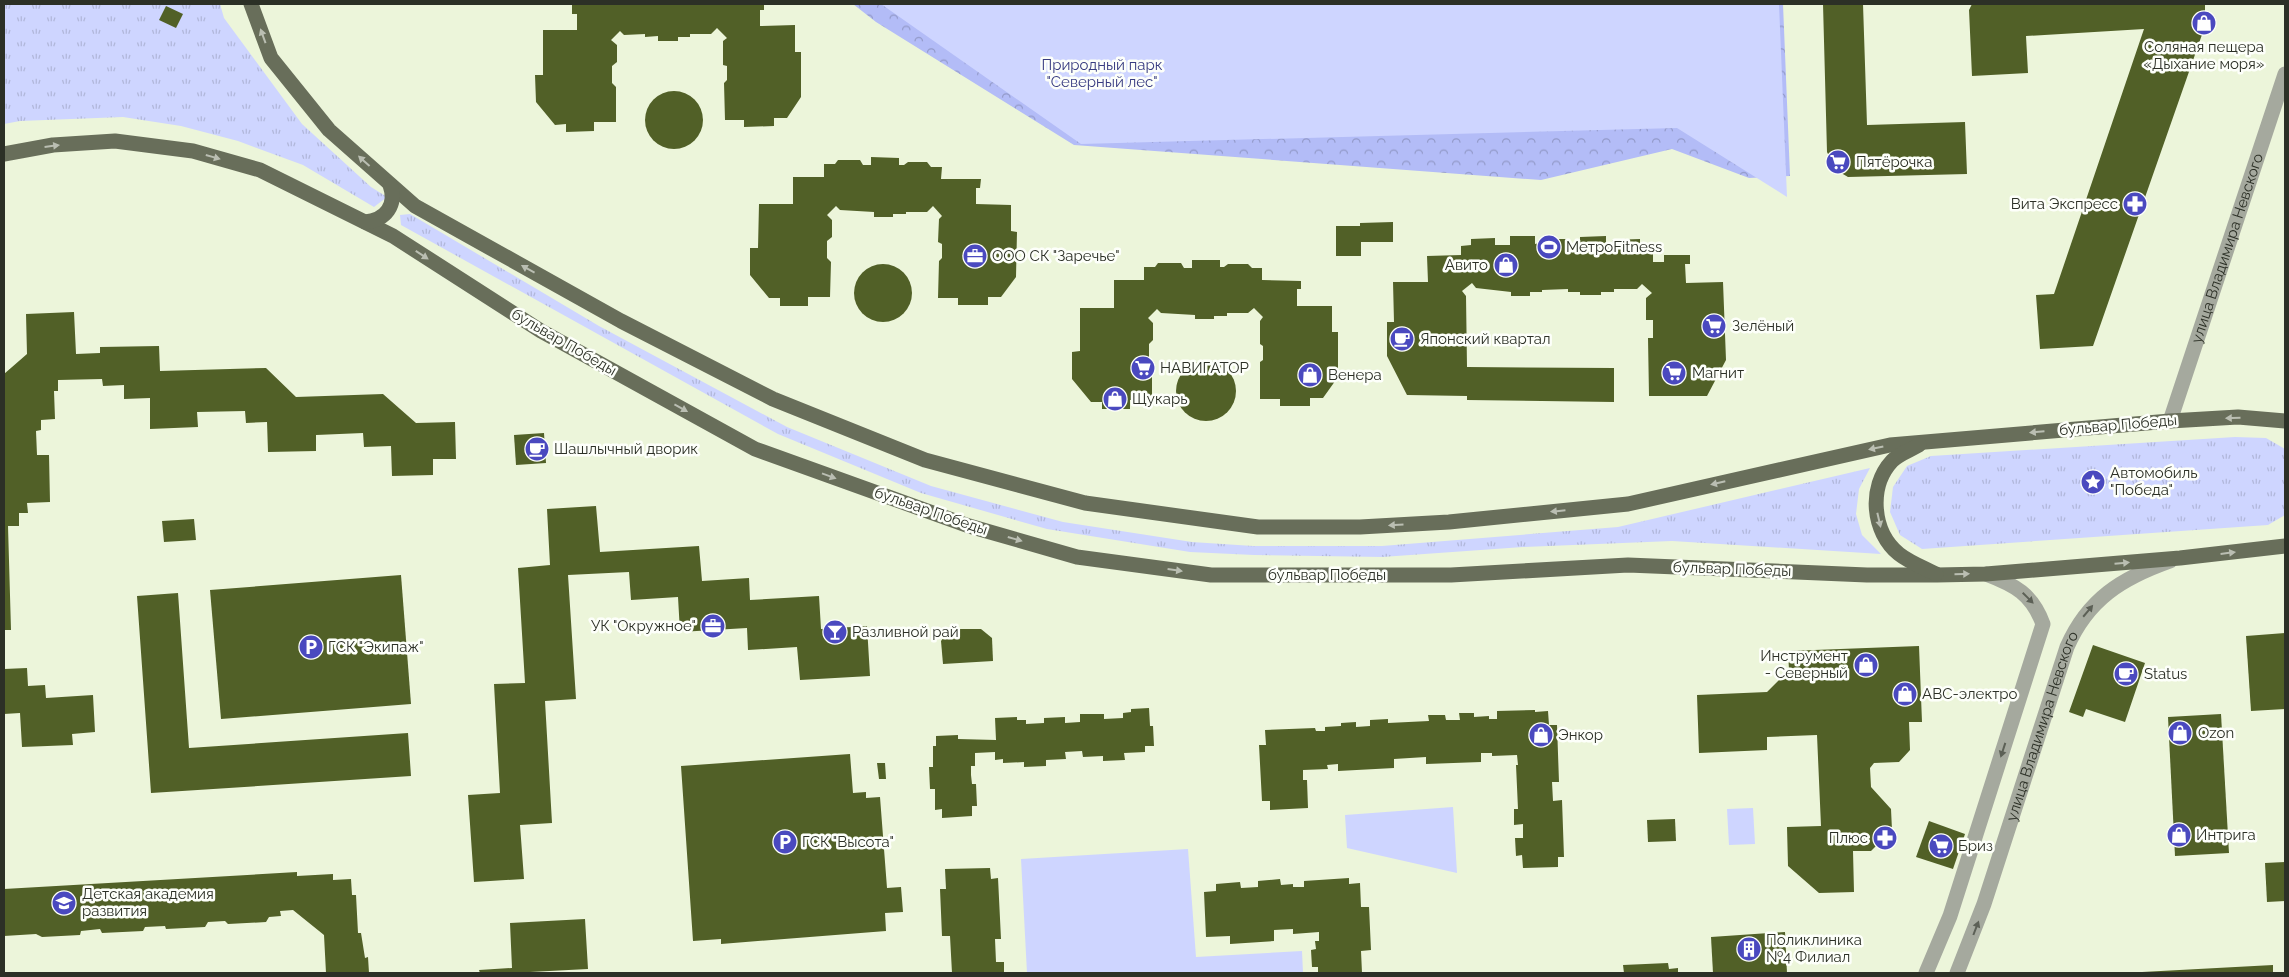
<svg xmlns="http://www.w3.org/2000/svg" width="2289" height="977" viewBox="0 0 2289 977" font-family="Raleway,sans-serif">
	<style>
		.grass { fill: url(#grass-tufts) }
		.forest { fill: url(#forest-crowns) }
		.green { fill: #ced5ff }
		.building { fill: #516027 }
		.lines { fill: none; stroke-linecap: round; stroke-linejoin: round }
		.minor { stroke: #a5a99e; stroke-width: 15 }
		.major { stroke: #686e5a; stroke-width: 15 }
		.oneway { fill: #babeb2 }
		.oneway2 { fill: #5c6056 }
		.labels { text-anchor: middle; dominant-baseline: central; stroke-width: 5; stroke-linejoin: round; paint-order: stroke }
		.poi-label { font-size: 15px; fill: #2c3026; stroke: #fdfffa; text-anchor: start }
		.park-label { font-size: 15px; fill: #383c81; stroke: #fdfffa }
		.street-label { font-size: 15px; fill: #2c3026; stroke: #fdfffa }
	</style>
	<defs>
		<pattern id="grass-tufts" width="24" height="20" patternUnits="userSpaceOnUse" patternTransform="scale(1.25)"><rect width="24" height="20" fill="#ced5ff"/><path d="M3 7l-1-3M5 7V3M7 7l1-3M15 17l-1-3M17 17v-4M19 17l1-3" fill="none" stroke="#b1b7da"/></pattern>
		<pattern id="forest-crowns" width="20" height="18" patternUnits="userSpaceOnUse" patternTransform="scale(1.25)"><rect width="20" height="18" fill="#b3bcf7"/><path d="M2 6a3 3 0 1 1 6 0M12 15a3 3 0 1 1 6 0" fill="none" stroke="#9299c8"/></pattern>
	</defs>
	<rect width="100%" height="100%" fill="#ecf5da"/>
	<g class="grass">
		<path d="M4 4H220L224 18 302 124 371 187 387 197 374 207 303 165 238 141 181 126 123 117 20 121 4 124Z"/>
		<path d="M410 214 599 326 787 427 931 486 1063 522 1192 542 1253 546H1382L1618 527 1870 468 1859 489 1856 514 1862 535 1881 554 1672 541 1523 547 1382 557 1254 555 1190 552 1047 529 921 493 778 434 401 225 400 215Z"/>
		<path d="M2235 437 2266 438 2285 449V515L2268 525 1922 549 1900 535 1890 512 1893 487 1907 466 1931 456Z"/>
	</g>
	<path class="forest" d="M853 4H1783L1790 176 1749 178 1672 149 1541 180 1074 145 876 22Z"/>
	<g class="green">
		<path d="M881 4H1779L1787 197 1677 128 1081 144Z"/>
		<path d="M1453 807 1457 873 1347 848 1345 815Z"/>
		<path d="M1753 808 1755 844 1729 845 1727 809Z"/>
		<path d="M1188 849 1196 957 1302 951 1303 973H1027L1021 859Z"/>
	</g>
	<g class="building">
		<path d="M572 4H764V10H760V26L795 25V52H801V97L787 118H774V126L744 127V120H725L724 83 727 80V66L723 65V41L727 38 717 28 711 34H690V37H678V41H658V36L645 37V34L624 35 620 31 611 40 617 45V62L612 66V83L616 87V122H594V131L566 132V124L555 125 536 102 535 75H543V30H577V14H572Z"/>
		<path d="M1823 4H1863L1867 125 1965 122 1967 174 1848 177 1836 170 1827 152Z"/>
		<path d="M1972 4H2205V26L2093 346 2040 349 2036 295 2054 294 2144 29 2026 36 2028 73 1972 76 1969 10Z"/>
		<path d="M166 6 183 14 176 28 159 20Z"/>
		<circle cx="674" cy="120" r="29"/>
		<path d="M871 157 899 158V165H904L908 162H927L931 167H942L941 179H981L980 188H976V204L1011 205V231L1017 232 1016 277 1001 297H988V305H958V298H938L939 261 942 258V244L938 242 939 219 942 216 933 206 927 212H906V214H893V217H874V212L840 210 836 206 827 215 832 220V237L827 241V258L831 262 830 297H808V306H780V298H769L750 275V248H758L759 204H793V177H824V164H835L838 160H860L863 165H871Z"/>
		<path d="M1393 222V242H1361V256H1336V226H1360V223Z"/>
		<path d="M1510 236H1535V244L1539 243V239H1567V244H1580V237L1606 236V245L1612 244V240L1640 239V243H1653V262H1664V255H1690V264H1685L1686 283 1723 282 1726 360 1707 396H1649L1648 338H1653V320H1646V298L1652 293 1642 284 1637 289H1614V292H1601V295H1580V292H1568V289L1542 290V292H1530V296H1511V292L1476 288 1472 283 1462 291 1466 296 1467 367 1614 368V402L1467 400V396L1407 395 1387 356V322H1394L1393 282H1428L1427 256 1461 255V246L1471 245V239L1495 238V245H1510Z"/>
		<path d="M1192 260H1220V267H1224L1228 264H1248L1252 268H1262V280L1301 281V289H1297V306H1332V332H1338V377L1323 398H1310V406H1280V399H1260V362L1263 360V346L1260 344V321L1263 317 1254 308 1248 313H1227V316H1214V319H1195V315L1161 313 1157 309 1148 318 1153 323V340L1149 344V361L1152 365V400H1130V409H1102V402H1091L1072 379V352L1080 351V308H1114V280H1144V267H1155L1158 263H1181L1184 268H1192Z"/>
		<circle cx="883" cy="293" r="29"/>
		<path d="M74 312 76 354 100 353V347L159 346 160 371 266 368 296 397 383 394 416 423 455 422 456 459H433V475L392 476 391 446 364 447 363 433 316 435V451L268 452 267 422 246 423 245 411 197 412 198 427 150 429V398L124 399V385L103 386 102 379 58 380V391H54L55 419 41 420V430L36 431 37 455H49L50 502 27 503 28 513H19V526H8L11 630H4V374L27 354 26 314Z"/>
		<circle cx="1206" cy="391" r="30"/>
		<path d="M544 433 546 463 516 465 514 435Z"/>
		<path d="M596 506 600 552 699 546 702 581 749 578 750 600 819 596 821 629 867 626 870 676 800 680 797 647 748 650 747 628 680 632 678 597 631 600 629 572 568 575 576 699 545 701 552 823 520 825 524 879 474 882 468 795 500 793 494 684 525 683 518 568 550 565 547 509Z"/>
		<path d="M194 519 196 540 164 542 162 521Z"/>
		<path d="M401 575 411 704 221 719 210 590Z"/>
		<path d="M178 593 189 748 408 733 411 776 151 793 137 596Z"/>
		<path d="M950 629H981L992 638 993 661 943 664 941 641Z"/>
		<path d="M2285 633V709L2251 711 2246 636Z"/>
		<path d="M2093 645 2145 663 2125 722 2086 709 2083 717 2069 712Z"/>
		<path d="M1919 646 1922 722H1909L1910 750 1899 762 1874 763 1870 768 1871 787 1891 809 1892 830 1871 851H1853L1854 892 1819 893 1788 866 1787 827 1821 826 1817 735 1767 737V750L1699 753 1697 695 1767 692 1789 670 1788 651Z"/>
		<path d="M27 668 28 686 45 685 46 698 93 695 95 732 72 734 73 745 22 747 20 713 4 714V669Z"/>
		<path d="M1149 708 1150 726H1153L1154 746H1145V752L1124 753 1125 760 1103 761V756L1083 757 1082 751 1065 752 1066 759 1046 760V766L1024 767V762L1003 763V759L995 760V752L975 753V766H971V775L972 784H976L977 806H972V816L942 818V809L935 810V789H930L929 767H933V746H936V736L958 735V739L996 740 995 718 1017 717V720H1026V724L1044 723V718L1065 717V723L1080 722V714H1104V719L1123 718V713L1131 712V709Z"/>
		<path d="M1535 710V712L1548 711 1549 725H1557L1559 782H1552L1553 801 1562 800 1564 857H1558V867L1523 868 1522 855 1516 856 1515 838H1523V824L1514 825V809H1518L1516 765H1518L1517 755 1492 756V753H1481V762L1426 764V757L1394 759V768L1338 771V764L1327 765 1328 769 1303 770V780H1307L1308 808 1270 810V801H1262L1259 745H1266L1265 730 1315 728 1316 731H1325V727L1341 726V723L1356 722V727L1370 726V720L1388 719V723L1429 721 1428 715H1445L1446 720H1460L1459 713H1474V717L1489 716V719H1497V711Z"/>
		<path d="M2221 714 2229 853 2175 856 2168 717Z"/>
		<path d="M850 754 853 793 866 792V798L880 797 887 888 901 887 903 912 885 913 886 931 721 944V939L693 941 681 766Z"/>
		<path d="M877 763H885L886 779H879Z"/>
		<path d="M1675 819 1676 841 1648 842 1647 820Z"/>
		<path d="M1929 821 1965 834 1953 869 1916 857Z"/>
		<path d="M2285 862V901L2267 902 2265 863Z"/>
		<path d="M990 868 991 879 998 878 1001 939H995L996 962H1004V973H952L950 936H942L940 889H946L945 869Z"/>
		<path d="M297 872V876L333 874V880L351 879 352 895H356L358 933H361L365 958 368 957 369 973H326L324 935 293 910 280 911 281 916 269 917 266 922 228 924 225 921 208 922 205 927 166 929 165 926 145 927 143 931 102 933 100 929 81 931 80 935 42 937 36 934 4 936V889Z"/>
		<path d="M1349 878V884L1360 883 1361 907H1369L1371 950 1361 951 1362 973H1318V967H1312L1311 950 1316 949 1315 941H1319V932L1293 934V929L1274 930V941L1230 944V936L1206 937 1204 892 1216 891V884L1240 882 1241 888 1258 887V881L1280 879 1281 885 1293 884V887H1304V881Z"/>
		<path d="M585 919 588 969 530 972V973H480L479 970 512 968 510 923Z"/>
		<path d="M1785 932 1787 973H1713L1711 937Z"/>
		<path d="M1668 963 1669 969 1678 968V973H1624L1623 965Z"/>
		<path d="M2273 965V973H2142V972Z"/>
	</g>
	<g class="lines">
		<g class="minor">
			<path id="s1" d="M2170 421 2285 74"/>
			<path d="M1926 973 1950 916 2043 624C2032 594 2015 585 1986 574"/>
			<path id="s2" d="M1957 973 1984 904 2067 647C2088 599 2122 578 2170 561"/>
		</g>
		<g class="major">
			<path d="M251 4 271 58 329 130 415 206 621 321 773 399 925 460 1085 503 1258 527H1360L1449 522 1628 504 1890 445 2170 421 2238 417 2285 421"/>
			<path d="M4 154 53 145 115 141 193 151 260 170 393 236 541 331 755 449 969 526 1077 557 1211 575H1451L1628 565 1867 575H1937L1986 574 2180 558 2285 546"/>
			<path d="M365 222C386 220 397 205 390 185"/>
			<path d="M1919 445C1911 450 1899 454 1892 461 1868 487 1872 532 1899 554 1909 562 1924 568 1936 574"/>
		</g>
	</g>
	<defs><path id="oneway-solid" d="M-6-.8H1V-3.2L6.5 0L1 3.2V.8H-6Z" transform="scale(1.25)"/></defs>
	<g class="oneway">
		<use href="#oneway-solid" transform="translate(263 36) rotate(-110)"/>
		<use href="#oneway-solid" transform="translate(52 146) rotate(-7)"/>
		<use href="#oneway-solid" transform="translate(213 157) rotate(16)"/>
		<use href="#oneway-solid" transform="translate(364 161) rotate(-138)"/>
		<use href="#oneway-solid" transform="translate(422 255) rotate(33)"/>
		<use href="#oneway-solid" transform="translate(528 269) rotate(-151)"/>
		<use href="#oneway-solid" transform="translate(681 408) rotate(29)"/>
		<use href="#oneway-solid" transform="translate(2233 418) rotate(179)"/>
		<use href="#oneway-solid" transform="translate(2037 432) rotate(175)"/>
		<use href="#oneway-solid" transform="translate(1876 448) rotate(168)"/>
		<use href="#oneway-solid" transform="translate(829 476) rotate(20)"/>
		<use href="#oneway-solid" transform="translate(1718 483) rotate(167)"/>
		<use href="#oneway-solid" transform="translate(1558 511) rotate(174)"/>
		<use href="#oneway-solid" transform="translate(1879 520) rotate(77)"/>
		<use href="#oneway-solid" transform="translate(1396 525) rotate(177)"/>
		<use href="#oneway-solid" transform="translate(1015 539) rotate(16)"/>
		<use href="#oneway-solid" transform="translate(2228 553) rotate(-7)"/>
		<use href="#oneway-solid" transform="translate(2122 563) rotate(-5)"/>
		<use href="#oneway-solid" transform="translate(1175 570) rotate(8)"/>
		<use href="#oneway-solid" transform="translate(1962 574) rotate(-1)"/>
	</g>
	<g class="oneway2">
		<use href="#oneway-solid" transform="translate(2028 598) rotate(45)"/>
		<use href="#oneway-solid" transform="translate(2088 611) rotate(-50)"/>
		<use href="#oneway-solid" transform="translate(2003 750) rotate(108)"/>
		<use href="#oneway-solid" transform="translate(1976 928) rotate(-69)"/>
	</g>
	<defs>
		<symbol id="shop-disc" viewBox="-11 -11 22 22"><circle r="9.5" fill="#4a49bf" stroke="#fdfffa"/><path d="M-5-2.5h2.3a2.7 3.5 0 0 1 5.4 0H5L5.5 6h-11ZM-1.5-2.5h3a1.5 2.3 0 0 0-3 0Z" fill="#fff"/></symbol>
		<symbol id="supermarket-disc" viewBox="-11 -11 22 22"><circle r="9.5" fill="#4a49bf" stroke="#fdfffa"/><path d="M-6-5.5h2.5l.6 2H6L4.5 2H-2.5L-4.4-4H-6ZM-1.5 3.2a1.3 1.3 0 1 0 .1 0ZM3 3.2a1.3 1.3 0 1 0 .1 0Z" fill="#fff"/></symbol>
		<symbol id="pharmacy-disc" viewBox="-11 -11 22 22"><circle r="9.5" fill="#4a49bf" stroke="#fdfffa"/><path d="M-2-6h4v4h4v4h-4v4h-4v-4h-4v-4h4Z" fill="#fff"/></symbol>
		<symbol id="stadium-disc" viewBox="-11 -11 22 22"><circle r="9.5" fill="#4a49bf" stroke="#fdfffa"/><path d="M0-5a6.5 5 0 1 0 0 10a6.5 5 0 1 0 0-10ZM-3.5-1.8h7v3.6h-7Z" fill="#fff"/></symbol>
		<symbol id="office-disc" viewBox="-11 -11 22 22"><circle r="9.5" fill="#4a49bf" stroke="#fdfffa"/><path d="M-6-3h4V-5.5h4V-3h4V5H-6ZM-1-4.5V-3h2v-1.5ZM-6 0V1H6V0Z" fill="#fff"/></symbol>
		<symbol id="cafe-disc" viewBox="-11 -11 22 22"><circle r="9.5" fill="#4a49bf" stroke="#fdfffa"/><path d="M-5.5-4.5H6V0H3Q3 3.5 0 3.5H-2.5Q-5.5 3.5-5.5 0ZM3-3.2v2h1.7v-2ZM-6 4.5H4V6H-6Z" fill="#fff"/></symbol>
		<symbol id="sight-disc" viewBox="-11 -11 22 22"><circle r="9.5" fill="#4a49bf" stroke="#fdfffa"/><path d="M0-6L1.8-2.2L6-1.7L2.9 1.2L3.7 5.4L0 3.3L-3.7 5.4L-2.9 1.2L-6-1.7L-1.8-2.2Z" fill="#fff"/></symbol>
		<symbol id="bar-disc" viewBox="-11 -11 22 22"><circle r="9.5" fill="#4a49bf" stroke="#fdfffa"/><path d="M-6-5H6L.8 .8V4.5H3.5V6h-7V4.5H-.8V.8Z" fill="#fff"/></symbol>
		<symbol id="parking-disc" viewBox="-11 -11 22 22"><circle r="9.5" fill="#4a49bf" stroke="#fdfffa"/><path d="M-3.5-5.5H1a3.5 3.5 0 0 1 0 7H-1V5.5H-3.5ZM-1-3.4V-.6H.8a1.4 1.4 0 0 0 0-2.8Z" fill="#fff"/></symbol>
		<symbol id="school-disc" viewBox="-11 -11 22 22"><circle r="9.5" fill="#4a49bf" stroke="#fdfffa"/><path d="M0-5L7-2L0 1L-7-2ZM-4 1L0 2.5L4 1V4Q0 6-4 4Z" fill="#fff"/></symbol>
		<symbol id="building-disc" viewBox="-11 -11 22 22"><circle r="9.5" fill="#4a49bf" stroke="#fdfffa"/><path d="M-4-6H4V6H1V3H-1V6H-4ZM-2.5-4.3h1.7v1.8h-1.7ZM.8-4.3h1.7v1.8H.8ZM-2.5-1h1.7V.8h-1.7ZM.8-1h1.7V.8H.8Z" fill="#fff"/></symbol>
	</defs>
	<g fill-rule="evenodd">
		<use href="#shop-disc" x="2190" y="9" width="28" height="28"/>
		<use href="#supermarket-disc" x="1824" y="148" width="28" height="28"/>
		<use href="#pharmacy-disc" x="2121" y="190" width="28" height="28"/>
		<use href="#stadium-disc" x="1535" y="233" width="28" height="28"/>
		<use href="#office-disc" x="961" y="242" width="28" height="28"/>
		<use href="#shop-disc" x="1492" y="251" width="28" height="28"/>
		<use href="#supermarket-disc" x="1700" y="312" width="28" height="28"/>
		<use href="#cafe-disc" x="1388" y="325" width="28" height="28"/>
		<use href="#supermarket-disc" x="1129" y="354" width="28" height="28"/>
		<use href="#supermarket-disc" x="1660" y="359" width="28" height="28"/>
		<use href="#shop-disc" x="1296" y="361" width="28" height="28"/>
		<use href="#shop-disc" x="1101" y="385" width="28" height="28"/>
		<use href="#cafe-disc" x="523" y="435" width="28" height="28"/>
		<use href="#sight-disc" x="2079" y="468" width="28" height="28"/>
		<use href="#office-disc" x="699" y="612" width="28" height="28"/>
		<use href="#bar-disc" x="821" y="618" width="28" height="28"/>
		<use href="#parking-disc" x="297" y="633" width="28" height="28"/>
		<use href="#shop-disc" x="1852" y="651" width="28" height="28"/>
		<use href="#cafe-disc" x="2112" y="660" width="28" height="28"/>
		<use href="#shop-disc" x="1891" y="680" width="28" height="28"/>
		<use href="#shop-disc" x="2166" y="719" width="28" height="28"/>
		<use href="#shop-disc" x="1527" y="721" width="28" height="28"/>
		<use href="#shop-disc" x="2165" y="821" width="28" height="28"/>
		<use href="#pharmacy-disc" x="1871" y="824" width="28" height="28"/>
		<use href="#parking-disc" x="771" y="828" width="28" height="28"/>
		<use href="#supermarket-disc" x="1927" y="832" width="28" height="28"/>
		<use href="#school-disc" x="50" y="889" width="28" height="28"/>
		<use href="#building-disc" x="1735" y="935" width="28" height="28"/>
	</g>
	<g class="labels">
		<g class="poi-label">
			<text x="2204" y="47" text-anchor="middle">Соляная пещера<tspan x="2204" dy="17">«Дыхание моря»</tspan></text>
			<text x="1856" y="162">Пятёрочка</text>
			<text x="2118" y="204" text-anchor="end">Вита Экспресс</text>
			<text x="1566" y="247">МетроFitness</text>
			<text x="992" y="256">ООО СК "Заречье"</text>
			<text x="1488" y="265" text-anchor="end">Авито</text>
			<text x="1732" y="326">Зелёный</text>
			<text x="1420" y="339">Японский квартал</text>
			<text x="1160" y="368">НАВИГАТОР</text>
			<text x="1692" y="373">Магнит</text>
			<text x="1328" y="375">Венера</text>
			<text x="1132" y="399">Щукарь</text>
			<text x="554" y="449">Шашлычный дворик</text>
			<text x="2110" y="473">Автомобиль<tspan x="2110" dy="17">"Победа"</tspan></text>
			<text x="696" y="626" text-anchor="end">УК "Окружное"</text>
			<text x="852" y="632">Разливной рай</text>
			<text x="328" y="647">ГСК "Экипаж"</text>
			<text x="1848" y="656" text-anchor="end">Инструмент<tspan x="1848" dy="17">- Северный</tspan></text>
			<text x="2144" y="674">Status</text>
			<text x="1922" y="694">АВС-электро</text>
			<text x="2198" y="733">Ozon</text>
			<text x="1558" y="735">Энкор</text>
			<text x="2196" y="835">Интрига</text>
			<text x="1868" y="838" text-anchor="end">Плюс</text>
			<text x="802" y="842">ГСК "Высота"</text>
			<text x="1958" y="846">Бриз</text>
			<text x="82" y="894">Детская академия<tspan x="82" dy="17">развития</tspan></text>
			<text x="1766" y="940">Поликлиника<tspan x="1766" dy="17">№4 Филиал</tspan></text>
		</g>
		<g class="park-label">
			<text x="1102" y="65">Природный парк<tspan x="1102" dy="17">"Северный лес"</tspan></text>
		</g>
		<g class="street-label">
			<text stroke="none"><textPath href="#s1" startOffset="182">улица Владимира Невского</textPath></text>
			<text transform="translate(564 342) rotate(30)">бульвар Победы</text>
			<text transform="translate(2118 425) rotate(-5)">бульвар Победы</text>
			<text transform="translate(931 511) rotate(19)">бульвар Победы</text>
			<text transform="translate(1732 569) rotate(2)">бульвар Победы</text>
			<text x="1327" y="575">бульвар Победы</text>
			<text stroke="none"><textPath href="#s2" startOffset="261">улица Владимира Невского</textPath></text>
		</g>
	</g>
	<rect width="2289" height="977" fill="none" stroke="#2c3026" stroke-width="10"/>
</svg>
